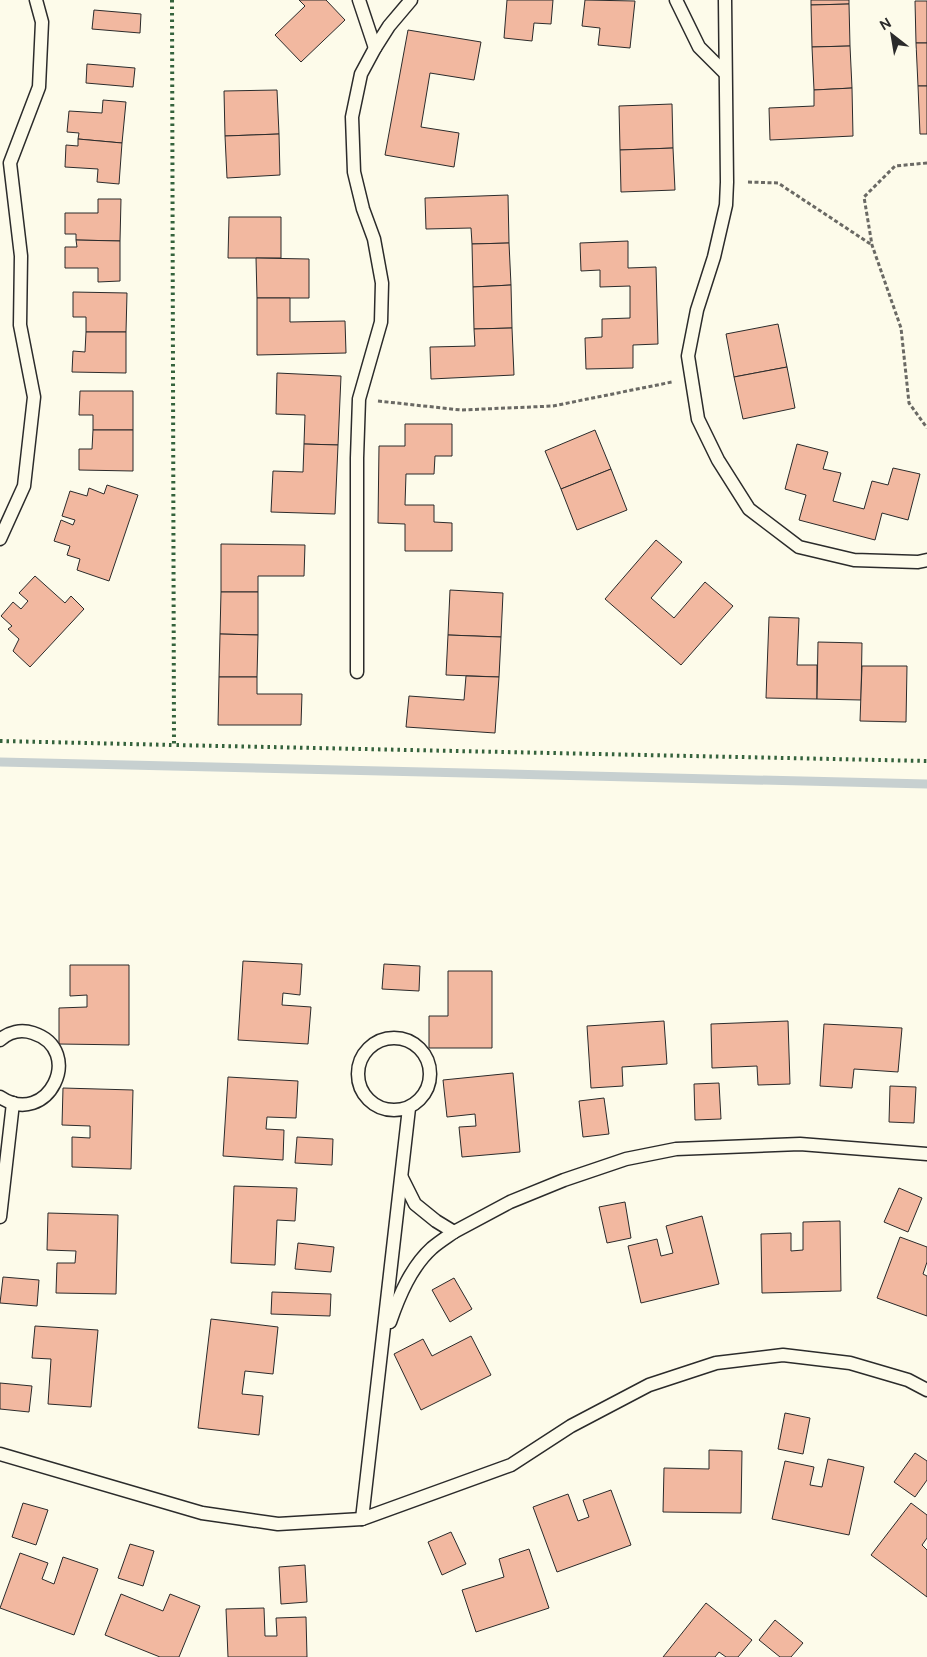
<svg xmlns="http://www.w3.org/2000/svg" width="927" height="1657" viewBox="0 0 927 1657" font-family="'DM Sans',sans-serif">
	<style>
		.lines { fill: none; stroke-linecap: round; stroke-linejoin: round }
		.stream { stroke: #c7d0d0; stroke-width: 9 }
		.building { fill: #f2b8a0; stroke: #2b2b2b }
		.lane-casing { stroke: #2b2b2b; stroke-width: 15 }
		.path { stroke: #6a6964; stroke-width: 3; stroke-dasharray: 4 2.5; stroke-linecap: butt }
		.lane { stroke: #fdfbea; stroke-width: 12 }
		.hedge { stroke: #34623c; stroke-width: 4; stroke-dasharray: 2.5 4; stroke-linecap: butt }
	</style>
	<rect width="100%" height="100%" fill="#fdfbea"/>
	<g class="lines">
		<path class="stream" d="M0 762 927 784"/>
	</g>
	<g class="building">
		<path d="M299 0H326L345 20 301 62 275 35 305 6Z"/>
		<path d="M507 0H553L551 24 534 23 532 41 504 38Z"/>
		<path d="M585 0 635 1 630 48 598 45 600 28 582 26Z"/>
		<path d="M811 0H849V4L811 5Z"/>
		<path d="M915 1H927V43H916Z"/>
		<path d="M849 4 850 46 812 47 811 5Z"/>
		<path d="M94 10 141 14 140 33 92 29Z"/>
		<path d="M408 30 481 42 474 80 430 73 421 127 459 133 454 167 385 155Z"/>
		<path d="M916 43H927V86H918Z"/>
		<path d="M850 46 852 88 814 90 812 47Z"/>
		<path d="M87 64 135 68 133 87 86 83Z"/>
		<path d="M918 86H927V134H920Z"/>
		<path d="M852 88 853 136 770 140 769 108 814 106V90Z"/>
		<path d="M277 90 279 134 225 136 224 91Z"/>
		<path d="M103 100 126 102 122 143 78 139 79 133 67 132 69 111 102 113Z"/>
		<path d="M672 104 673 148 620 150 619 106Z"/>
		<path d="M279 134 280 175 227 178 225 136Z"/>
		<path d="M78 139 122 143 119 184 97 182 98 169 65 167 66 145 78 146Z"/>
		<path d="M673 148 675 190 621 192 620 150Z"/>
		<path d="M508 195 509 243 472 244 471 228 426 229 425 198Z"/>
		<path d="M98 199H121L120 241 76 240V234H65V213H98Z"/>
		<path d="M229 217H281V258H228Z"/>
		<path d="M76 240 120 241V281L98 282V268H65V247H77Z"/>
		<path d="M628 241V268L656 267 658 344 633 345V368L586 369 585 338 602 337V319L630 318V286L600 287V270L581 271 580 243Z"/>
		<path d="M509 243 511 285 473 287 472 244Z"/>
		<path d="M256 258 309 259V298H257Z"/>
		<path d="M511 285 512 328 474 329 473 287Z"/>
		<path d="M73 292 127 293 126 332H86V317H73Z"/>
		<path d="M257 298H290V322L345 321 346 353 257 355Z"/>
		<path d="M778 324 787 367 734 377 726 334Z"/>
		<path d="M512 328 514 375 431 379 430 347 475 346 474 329Z"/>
		<path d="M86 332H126V373L72 372 73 351 85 352Z"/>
		<path d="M787 367 795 408 743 419 734 377Z"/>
		<path d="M277 373 341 376 338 445 304 444 305 415 276 414Z"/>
		<path d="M80 391H133V430H93V415H79Z"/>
		<path d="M405 424H452V456H435L434 474H406L405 505H434V522L452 523V551H405V524L378 523 379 446H405Z"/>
		<path d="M93 430H133V471L79 470V449H92Z"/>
		<path d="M595 430 611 469 561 489 545 451Z"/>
		<path d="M304 444 338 445 335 514 271 512 273 471 303 472Z"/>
		<path d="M797 444 828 452 823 469 841 473 833 501 864 509 872 481 888 485 893 468 920 474 908 520 882 513 875 540 799 520 806 495 785 489Z"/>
		<path d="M611 469 627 510 577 530 561 489Z"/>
		<path d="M107 485 138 495 109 581 77 570 80 559 67 555 70 546 54 541 61 520 73 525 75 520 62 516 70 491 87 496 89 488 104 494Z"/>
		<path d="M656 540 682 562 651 598 674 618 705 582 733 606 681 665 605 599Z"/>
		<path d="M221 544 305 545 304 576H258V592H221Z"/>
		<path d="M35 576 65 603 71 596 84 609 30 667 13 651 19 639 8 629 12 626 1 616 13 602 21 609 28 601 19 593Z"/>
		<path d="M450 590 503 593 501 637 448 635Z"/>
		<path d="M221 592H258V635L220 634Z"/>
		<path d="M769 617 799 618 797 665H817V699L766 698Z"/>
		<path d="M220 634 258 635 257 677H219Z"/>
		<path d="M448 635 501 637 499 677 446 675Z"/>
		<path d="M818 642 862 643 861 700 817 699Z"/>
		<path d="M862 666H907L906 722 860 721Z"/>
		<path d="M466 676 499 677 495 733 406 727 409 696 464 700Z"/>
		<path d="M219 677H257V694H302L301 725H218Z"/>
		<path d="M243 961 302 964 300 995 283 993 282 1005 311 1007 308 1044 238 1040Z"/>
		<path d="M384 964 420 966 419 991 382 989Z"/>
		<path d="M70 965H129V1045L59 1044V1008L87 1007V995L70 996Z"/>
		<path d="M448 971H492V1048H429V1016H448Z"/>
		<path d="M664 1021 667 1064 622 1067 623 1086 591 1088 587 1026Z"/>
		<path d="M788 1021 790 1084 758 1085 757 1066 712 1068 711 1024Z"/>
		<path d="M824 1024 902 1028 898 1072 854 1069 852 1088 820 1086Z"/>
		<path d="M513 1073 520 1152 462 1157 459 1127 476 1126 475 1114 447 1117 443 1080Z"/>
		<path d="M228 1077 298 1081 296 1118 267 1117 266 1129 284 1130 283 1160 223 1156Z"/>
		<path d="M719 1083 721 1119 695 1120 694 1084Z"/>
		<path d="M890 1086 916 1087 914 1123 889 1122Z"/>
		<path d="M63 1088 133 1090 131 1169 72 1167V1137L90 1138V1126L62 1125Z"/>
		<path d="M604 1098 609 1134 583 1137 579 1101Z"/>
		<path d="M297 1137 333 1139 332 1165 295 1163Z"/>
		<path d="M234 1186 297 1188 295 1221 277 1220 275 1265 231 1263Z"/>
		<path d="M899 1188 922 1198 908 1232 884 1222Z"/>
		<path d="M625 1202 631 1238 607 1243 599 1207Z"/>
		<path d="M48 1213 118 1215 116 1294 56 1293 57 1263H75L76 1251 47 1250Z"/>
		<path d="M702 1216 719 1284 641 1303 628 1246 657 1239 661 1256 673 1253 666 1226Z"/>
		<path d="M840 1221 841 1291 762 1293 761 1234 791 1233V1251L803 1250V1222Z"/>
		<path d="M900 1237 927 1247V1262L923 1274 927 1276V1316L877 1298Z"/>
		<path d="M298 1243 334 1247 331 1272 295 1269Z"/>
		<path d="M3 1277 39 1280 37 1306 0 1303Z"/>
		<path d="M454 1278 472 1309 450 1322 432 1290Z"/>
		<path d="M272 1292 331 1294 330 1316 271 1314Z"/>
		<path d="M211 1319 278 1327 273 1374 245 1371 242 1394 263 1396 259 1435 198 1428Z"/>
		<path d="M35 1326 98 1330 91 1407 48 1404 51 1359 32 1358Z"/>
		<path d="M471 1336 491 1375 421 1410 394 1354 423 1339 432 1356Z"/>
		<path d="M0 1383 32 1386 29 1412 0 1409Z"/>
		<path d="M785 1413 810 1418 803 1454 778 1449Z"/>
		<path d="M709 1450 742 1451 741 1513 663 1512 664 1468 709 1469Z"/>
		<path d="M915 1453 927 1461V1480L915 1497 894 1482Z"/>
		<path d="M828 1459 864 1467 849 1535 772 1519 785 1461 814 1467 810 1485 822 1487Z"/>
		<path d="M611 1490 631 1545 557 1572 533 1507 568 1494 578 1521 589 1517 583 1500Z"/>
		<path d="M23 1503 48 1510 36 1545 12 1537Z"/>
		<path d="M911 1503 927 1515V1538L922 1545 927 1550V1597L871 1555Z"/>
		<path d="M451 1532 466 1564 442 1575 428 1542Z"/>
		<path d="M130 1544 154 1551 143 1586 118 1578Z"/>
		<path d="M529 1549 549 1608 476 1632 462 1590 504 1577 499 1559Z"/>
		<path d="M20 1553 48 1563 42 1579 54 1584 63 1557 98 1569 74 1635 0 1608Z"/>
		<path d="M305 1565 307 1602 281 1604 279 1567Z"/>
		<path d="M121 1594 163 1611 170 1594 200 1606 179 1657H160L105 1635Z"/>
		<path d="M706 1603 752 1640 738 1657H726L719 1652 715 1657H663Z"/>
		<path d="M264 1608 265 1636H277L276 1618 306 1617 307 1657H228L226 1609Z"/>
		<path d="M775 1620 803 1643 791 1657H780L759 1640Z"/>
	</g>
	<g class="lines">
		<defs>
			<g id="lane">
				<path d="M359 0 375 48"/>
				<path d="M676 0 699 47 725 73"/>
				<path d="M725 0 727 182 726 205 714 257 697 310 688 356 698 419 718 460 749 509 799 547 854 560 918 562 927 560"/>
				<path d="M0 539 24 486 34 397 20 325 21 256 10 163 39 87 42 22 36 0"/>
				<path d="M357 672V458L359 399 381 322 382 283 374 239 363 209 354 172 352 117 361 74 375 48 389 26 411 0"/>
				<circle cx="394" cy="1074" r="36"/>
				<path d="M0 1040C9 1032 21 1029 33 1033 86 1050 48 1129 0 1097"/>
				<path d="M0 1217 13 1103"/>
				<path d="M454 1232 510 1202 564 1180 626 1159 676 1149 800 1144 927 1154"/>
				<path d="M390 1322C399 1296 411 1267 432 1248 439 1242 447 1237 454 1232L436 1221 415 1204 402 1178"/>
				<path d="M0 1454 202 1513 278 1524 362 1519 511 1465 571 1426 649 1385 716 1363 783 1355 850 1363 908 1380 927 1390"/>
				<path d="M362 1519 409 1108"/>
			</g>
		</defs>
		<use href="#lane" class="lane-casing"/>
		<g class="path">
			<path d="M927 163 895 166 864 197 872 245 901 328 909 403 927 428"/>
			<path d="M748 182 778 183 872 245"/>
			<path d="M378 401 461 410 553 406 672 382"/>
		</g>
		<use href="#lane" class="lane"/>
		<g class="hedge">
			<path d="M172 0 174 745 927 761"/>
			<path d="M0 741 174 745"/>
		</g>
	</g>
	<g transform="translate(892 35) rotate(329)" stroke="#fdfbea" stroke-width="4" paint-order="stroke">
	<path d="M0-4L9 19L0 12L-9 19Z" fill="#2b2b2b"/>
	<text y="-8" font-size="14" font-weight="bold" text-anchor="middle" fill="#2b2b2b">N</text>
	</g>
</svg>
